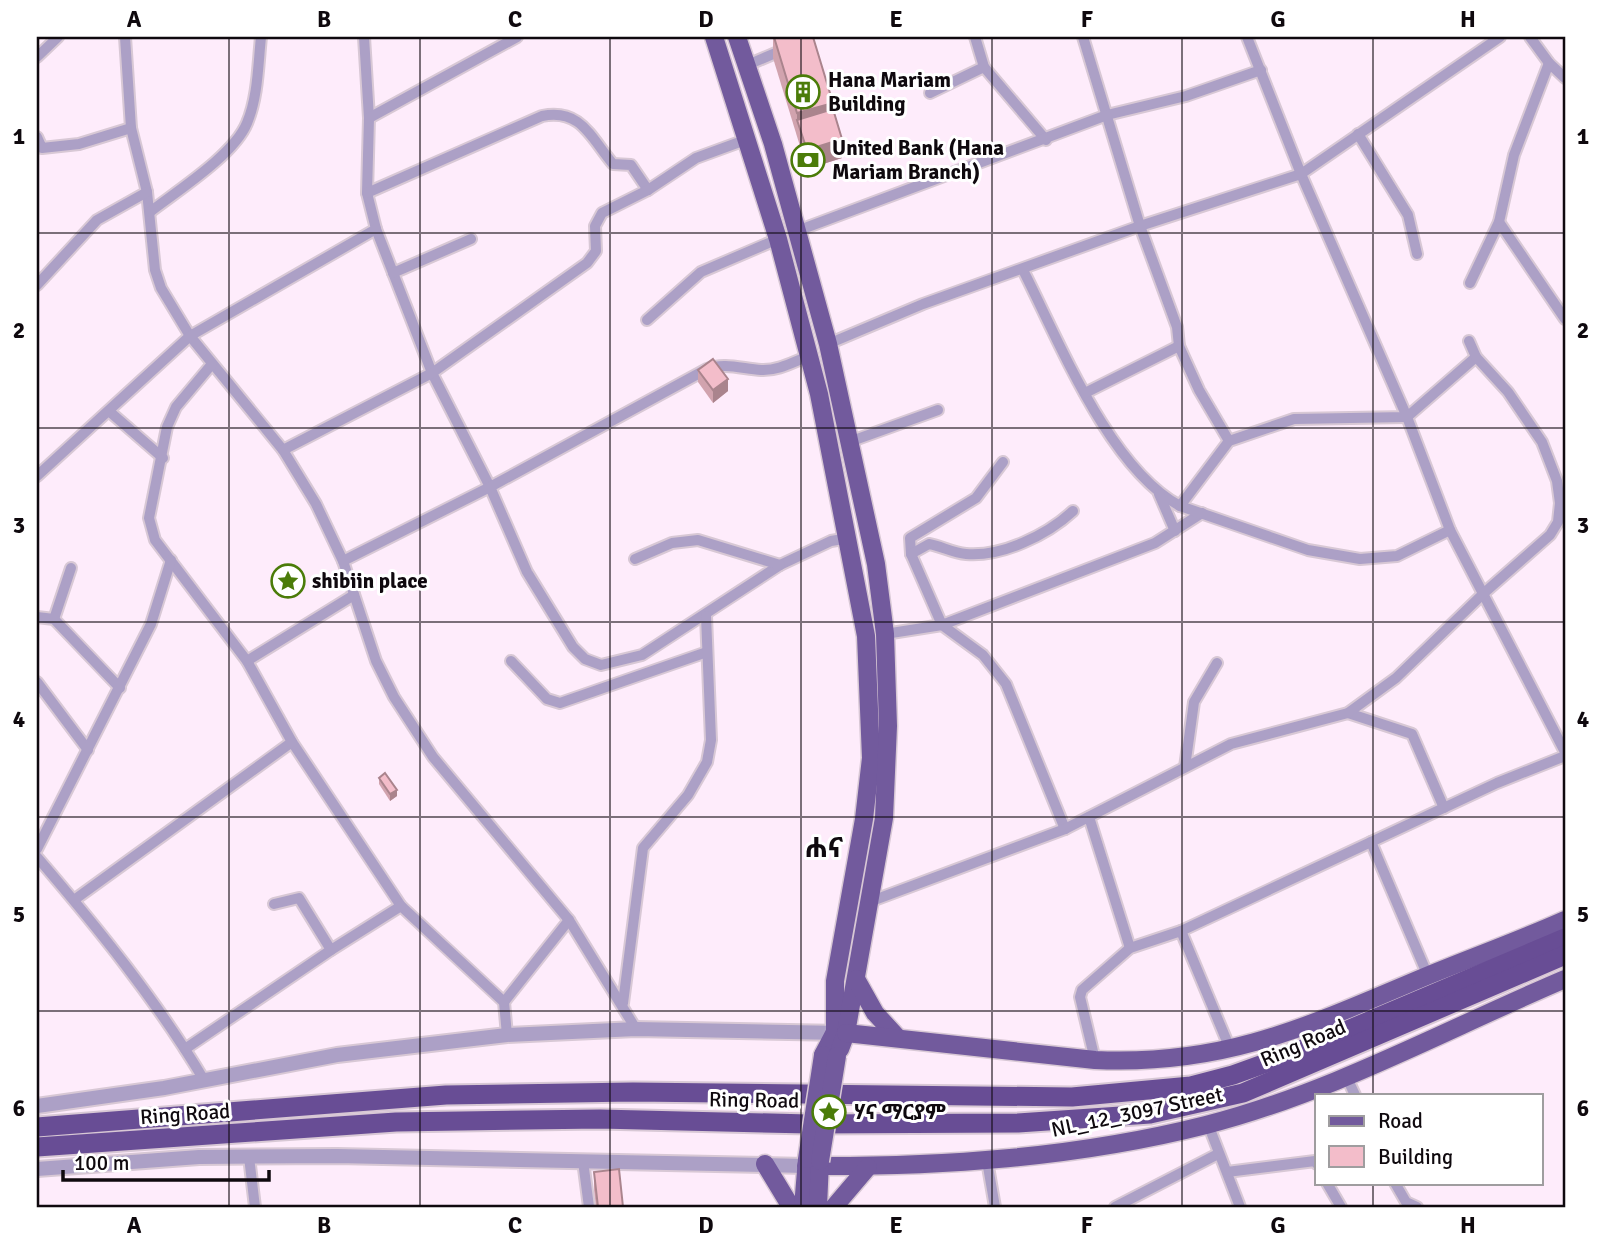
<svg xmlns="http://www.w3.org/2000/svg" width="1602" height="1244" viewBox="0 0 1602 1244" font-family="Signika,'Noto Sans Ethiopic',sans-serif">
	<style>
		.lines { fill: none; stroke-linecap: round; stroke-linejoin: round }
		.minor-casing { stroke: #d8c8d5; stroke-width: 14 }
		.tertiary-casing { stroke: #d8c8d5; stroke-width: 18 }
		.primary-casing { stroke: #d8c8d5; stroke-width: 21 }
		.trunk-casing { stroke: #d8c8d5; stroke-width: 23 }
		.minor { stroke: #aca0c6; stroke-width: 10 }
		.tertiary { stroke: #aca0c6; stroke-width: 14 }
		.primary { stroke: #725a9d; stroke-width: 18 }
		.trunk { stroke: #684d95; stroke-width: 19 }
		.primary-bridge-casing { stroke: #d8c8d5; stroke-width: 21; stroke-linecap: butt }
		.primary-bridge { stroke: #725a9d; stroke-width: 18 }
		.wall { fill: #d1a3ae }
		.shaded-wall { fill: #aa848d }
		.building { fill: #f3bdca; stroke: #aa848d; stroke-width: 2 }
		.grid { fill: none; stroke: #0f090e; stroke-width: 2; stroke-opacity: 0.55 }
		.labels { text-anchor: middle; dominant-baseline: central; stroke-width: 6; stroke-linejoin: round; paint-order: stroke }
		.poi-label { font-size: 21px; font-weight: bold; fill: #0f090e; stroke: #fff; text-anchor: start }
		.street-label { font-size: 21px; fill: #0f090e; stroke: #fff }
		.district-label { font-size: 28px; font-weight: bold; fill: #0f090e; stroke: #fff }
		.neatline { fill: none; stroke: #0f090e; stroke-width: 2.5 }
		.grid-label { font-size: 23px; text-anchor: middle; font-weight: bold; fill: #0f090e }
	</style>
	<rect width="100%" height="100%" fill="#feecfb"/>
	<g class="lines">
		<defs>
			<g id="minor">
				<path d="M125 37 131 128 147 192 155 270 161 288 190 336 283 450 316 504 343 561 376 661 394 697 433 757 569 920 636 1029"/>
				<path d="M364 37 369 118 367 193 376 229 432 373 490 487 527 572 573 647 585 659 601 665 642 655 780 565 831 541 849 538"/>
				<path d="M975 37 984 67 1046 140"/>
				<path d="M1083 37 1140 226 1177 327 1179 346 1199 390 1229 441"/>
				<path d="M1247 37 1301 174 1407 417 1450 530 1565 752"/>
				<path d="M1530 37 1549 63 1565 78"/>
				<path d="M37 57 58 37"/>
				<path d="M745 66 785 49"/>
				<path d="M930 93 984 67"/>
				<path d="M369 118 517 37"/>
				<path d="M1358 134 1408 215 1417 254"/>
				<path d="M37 137 42 148 79 144 131 128"/>
				<path d="M367 193 542 116C581 108 591 138 613 164L631 165 648 190"/>
				<path d="M150 212C177 191 234 155 247 123 258 97 258 65 261 37"/>
				<path d="M1499 222 1565 319"/>
				<path d="M797 231 1107 115 1186 96 1261 70"/>
				<path d="M1023 270C1059 341 1109 468 1180 506L1229 441 1294 419 1407 417 1476 357"/>
				<path d="M393 273 471 239"/>
				<path d="M1470 283 1499 222 1514 155 1549 63"/>
				<path d="M37 285 97 220 147 192"/>
				<path d="M647 320 701 272 778 239"/>
				<path d="M828 344 923 304 1140 226 1301 174 1500 37"/>
				<path d="M212 364 176 407 167 427 149 518 155 540 247 661 292 742 401 906 504 1002 507 1035"/>
				<path d="M1085 393 1179 346"/>
				<path d="M110 412 163 458"/>
				<path d="M849 442 938 410"/>
				<path d="M283 450 432 373 587 263 596 251 595 226 602 213 648 190 696 158 748 139"/>
				<path d="M1003 462 976 498 910 538 911 554 942 625 1155 543 1202 513"/>
				<path d="M37 476 190 336 376 229"/>
				<path d="M1159 494 1175 531"/>
				<path d="M1180 506 1308 550 1360 559 1397 556 1450 530"/>
				<path d="M911 554 929 544C941 546 953 553 966 554 1002 557 1047 535 1073 511"/>
				<path d="M635 559 672 543 698 540 780 565"/>
				<path d="M343 561 490 487 707 369C724 362 743 369 761 370 778 371 793 362 809 356"/>
				<path d="M37 617 54 619 120 688"/>
				<path d="M54 619 71 568"/>
				<path d="M885 634 942 625 983 655 1006 684 1065 829"/>
				<path d="M247 661 354 595"/>
				<path d="M511 661 547 699 560 703 707 652"/>
				<path d="M37 682 88 750"/>
				<path d="M1348 713 1412 734 1444 808"/>
				<path d="M1185 767 1194 702 1217 663"/>
				<path d="M1089 817 1130 948"/>
				<path d="M1371 842 1428 976"/>
				<path d="M37 849 151 624 171 560"/>
				<path d="M37 857C97 927 157 1001 204 1080"/>
				<path d="M74 900 292 742"/>
				<path d="M869 902 1065 829 1231 744 1348 713 1396 678 1484 593 1550 535 1558 522 1560 503 1557 481 1542 442 1508 392 1476 357 1469 341"/>
				<path d="M274 904 299 898 331 950"/>
				<path d="M1181 931 1231 1051"/>
				<path d="M504 1002 569 920"/>
				<path d="M623 1003 643 848 688 795 707 762 711 740 706 616"/>
				<path d="M185 1049 331 950 401 906"/>
				<path d="M1095 1060 1080 997 1082 990 1130 948 1181 931 1497 783 1565 756"/>
				<path d="M1346 1076 1355 1095"/>
				<path d="M1208 1124 1240 1207"/>
				<path d="M249 1157 255 1207"/>
				<path d="M583 1161 589 1207"/>
				<path d="M987 1161 995 1207"/>
				<path d="M1227 1172 1315 1161 1317 1164"/>
				<path d="M1327 1183 1341 1207"/>
				<path d="M1395 1183 1406 1202 1417 1207"/>
				<path d="M1115 1207 1218 1154"/>
			</g>
			<g id="tertiary">
				<path d="M37 1106 164 1088 337 1055 507 1035 636 1029 842 1033"/>
				<path d="M37 1169 199 1157 337 1156 806 1166"/>
			</g>
			<g id="primary">
				<path d="M714 37 778 239 819 394 866 636 871 758 864 819 835 981V1032L823 1055"/>
				<path d="M737 37 773 144 828 344 876 564 885 634 888 726 884 818 846 1033 840 1049"/>
				<path d="M856 979 875 1013 898 1038"/>
				<path d="M846 1033 1095 1060C1224 1066 1306 1027 1422 978 1470 958 1518 941 1565 920"/>
				<path d="M765 1164 791 1207"/>
				<path d="M806 1166C940 1167 1075 1158 1206 1125 1331 1093 1447 1029 1565 979"/>
				<path d="M803 1207 807 1159"/>
				<path d="M818 1207 820 1161"/>
				<path d="M834 1207 868 1167"/>
			</g>
			<g id="trunk">
				<path d="M37 1127 446 1095 633 1092 1072 1097 1191 1086 1233 1075 1291 1054 1565 938"/>
				<path d="M37 1147 396 1122 600 1119 809 1124 1018 1123 1150 1114 1243 1093 1565 955"/>
			</g>
		</defs>
		<use href="#minor" class="minor-casing"/>
		<use href="#tertiary" class="tertiary-casing"/>
		<use href="#primary" class="primary-casing"/>
		<use href="#trunk" class="trunk-casing"/>
		<use href="#minor" class="minor"/>
		<use href="#tertiary" class="tertiary"/>
		<use href="#primary" class="primary"/>
		<use href="#trunk" class="trunk"/>
		<defs>
			<g id="primary-bridge">
				<path d="M807 1159 823 1055"/>
				<path d="M820 1161 837 1056"/>
			</g>
		</defs>
		<use href="#primary-bridge" class="primary-bridge-casing"/>
		<use href="#primary-bridge" class="primary-bridge"/>
	</g>
	<g class="wall">
		<path d="M773 37H813L833 109 842 158 807 169 773 58Z"/>
		<path d="M698 370 728 391 713 403 698 382Z"/>
		<path d="M379 778 397 796 390 801 379 784Z"/>
		<path d="M594 1172 623 1207H596L594 1190Z"/>
	</g>
	<g class="shaded-wall">
		<path d="M833 103V126L797 120V137V113Z"/>
		<path d="M842 139V158L807 169V150Z"/>
		<path d="M728 379V391L713 403V390Z"/>
		<path d="M397 790V796L390 801V794Z"/>
	</g>
	<g class="building">
		<path d="M774 37H813L833 103 797 113Z"/>
		<path d="M833 109 842 139 807 150 797 120Z"/>
		<path d="M713 359 728 379 713 390 698 370Z"/>
		<path d="M385 773 397 790 390 794 379 778Z"/>
		<path d="M619 1169 623 1207H598L594 1172Z"/>
	</g>
	<path class="grid" d="M229 37V1207M420 37V1207M610 37V1207M801 37V1207M992 37V1207M1182 37V1207M1373 37V1095M37 233H1565M37 428H1565M37 622H1565M37 817H1565M37 1011H1565M1373 1183V1207"/>
	<defs>
		<symbol id="building-ring" viewBox="-11 -11 22 22"><circle r="9.5" fill="#fff" stroke="#4b7c09" stroke-width="1.5"/><path d="M-4-6H4V6H1V3H-1V6H-4ZM-2.5-4.3h1.7v1.8h-1.7ZM.8-4.3h1.7v1.8H.8ZM-2.5-1h1.7V.8h-1.7ZM.8-1h1.7V.8H.8Z" fill="#4b7c09"/></symbol>
		<symbol id="bank-ring" viewBox="-11 -11 22 22"><circle r="9.5" fill="#fff" stroke="#4b7c09" stroke-width="1.5"/><path d="M-6-4H6V4H-6ZM0-2.3a2.3 2.3 0 1 0 0 4.6a2.3 2.3 0 1 0 0-4.6Z" fill="#4b7c09"/></symbol>
		<symbol id="sight-ring" viewBox="-11 -11 22 22"><circle r="9.5" fill="#fff" stroke="#4b7c09" stroke-width="1.5"/><path d="M0-6L1.8-2.2L6-1.7L2.9 1.2L3.7 5.4L0 3.3L-3.7 5.4L-2.9 1.2L-6-1.7L-1.8-2.2Z" fill="#4b7c09"/></symbol>
	</defs>
	<g fill-rule="evenodd">
		<use href="#building-ring" x="784" y="73" width="38" height="38"/>
		<use href="#bank-ring" x="789" y="141" width="38" height="38"/>
		<use href="#sight-ring" x="269" y="562" width="38" height="38"/>
		<use href="#sight-ring" x="810" y="1093" width="38" height="38"/>
	</g>
	<g class="labels">
		<g class="poi-label">
			<text x="828" y="80">Hana Mariam<tspan x="828" dy="24">Building</tspan></text>
			<text x="832" y="148">United Bank (Hana<tspan x="832" dy="24">Mariam Branch)</tspan></text>
			<text x="312" y="581">shibiin place</text>
			<text x="854" y="1112">ሃና ማርያም</text>
		</g>
		<g class="street-label">
			<text transform="translate(1303 1043) rotate(-23)">Ring Road</text>
			<text transform="translate(754 1100) rotate(1)">Ring Road</text>
			<text transform="translate(1137 1112) rotate(-12)">NL_12_3097 Street</text>
			<text transform="translate(185 1114) rotate(-4)">Ring Road</text>
		</g>
		<g class="district-label">
			<text x="824" y="848">ሐና</text>
		</g>
	</g>
	<rect width="1602" height="1244" fill="none" stroke="#ffffff" stroke-width="77"/>
	<rect x="1315" y="1094" width="228" height="91" fill="#ffffff" stroke="#9f9d9f" stroke-width="2"/>
	<rect x="1329" y="1116" width="35" height="10" fill="#725a9d" stroke="#9f9d9f" stroke-width="2"/>
	<text x="1378" y="1128" font-size="21" fill="#0f090e">Road</text>
	<rect x="1329" y="1146" width="35" height="21" fill="#f3bdca" stroke="#9f9d9f" stroke-width="2"/>
	<text x="1378" y="1164" font-size="21" fill="#0f090e">Building</text>
	<path d="M63 1170v10h206v-10" fill="none" stroke="#0f090e" stroke-width="3.5"/>
	<text x="74" y="1170" font-size="21" fill="#0f090e" stroke="#ffffff" stroke-width="5" paint-order="stroke">100 m</text>
	<rect x="38" y="38" width="1526" height="1168" class="neatline"/>
	<g class="grid-label">
		<text x="134" y="27">A</text>
		<text x="324" y="27">B</text>
		<text x="515" y="27">C</text>
		<text x="706" y="27">D</text>
		<text x="896" y="27">E</text>
		<text x="1087" y="27">F</text>
		<text x="1278" y="27">G</text>
		<text x="1468" y="27">H</text>
		<text x="19" y="144">1</text>
		<text x="1583" y="144">1</text>
		<text x="19" y="338">2</text>
		<text x="1583" y="338">2</text>
		<text x="19" y="533">3</text>
		<text x="1583" y="533">3</text>
		<text x="19" y="727">4</text>
		<text x="1583" y="727">4</text>
		<text x="19" y="922">5</text>
		<text x="1583" y="922">5</text>
		<text x="19" y="1116">6</text>
		<text x="1583" y="1116">6</text>
		<text x="134" y="1233">A</text>
		<text x="324" y="1233">B</text>
		<text x="515" y="1233">C</text>
		<text x="706" y="1233">D</text>
		<text x="896" y="1233">E</text>
		<text x="1087" y="1233">F</text>
		<text x="1278" y="1233">G</text>
		<text x="1468" y="1233">H</text>
	</g>
</svg>
